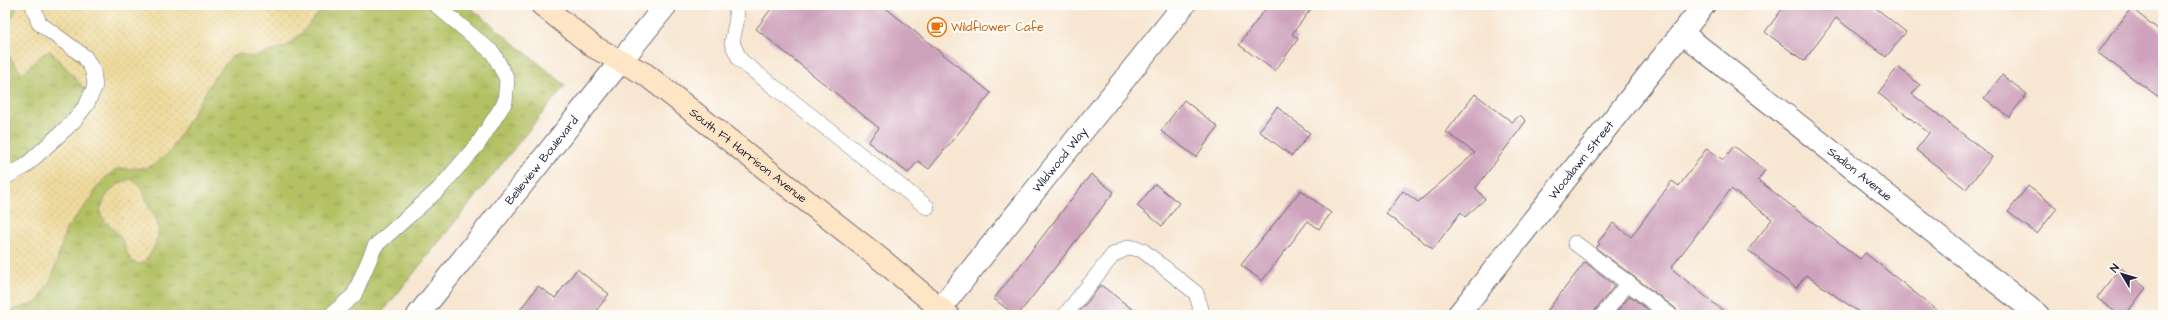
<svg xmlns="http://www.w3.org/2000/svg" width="2168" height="320" viewBox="0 0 2168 320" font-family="'Architects Daughter',sans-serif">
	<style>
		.grass { fill: url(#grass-tufts); stroke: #6a7250 }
		.sand { fill: url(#sand-dots); stroke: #887e6c }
		.building { fill: #cea2bc }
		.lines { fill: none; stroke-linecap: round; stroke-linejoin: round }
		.service-casing { stroke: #6d6770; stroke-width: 16 }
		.minor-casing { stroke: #6d6770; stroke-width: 24 }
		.tertiary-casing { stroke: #6d6770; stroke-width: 24 }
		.secondary-casing { stroke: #6d6770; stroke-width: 24 }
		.service { stroke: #fff; stroke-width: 15 }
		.minor { stroke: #fff; stroke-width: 22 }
		.tertiary { stroke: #fff; stroke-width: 22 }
		.secondary { stroke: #fde5c5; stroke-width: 22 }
		.labels { text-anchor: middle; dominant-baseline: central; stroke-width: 4; stroke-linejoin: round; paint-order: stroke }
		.food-label { font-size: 12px; fill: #c56008; stroke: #fdfcf7; text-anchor: start }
		.street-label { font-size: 12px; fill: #22223b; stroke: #fdfcf7 }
	</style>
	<defs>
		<pattern id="grass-tufts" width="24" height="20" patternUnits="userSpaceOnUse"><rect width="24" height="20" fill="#b3c164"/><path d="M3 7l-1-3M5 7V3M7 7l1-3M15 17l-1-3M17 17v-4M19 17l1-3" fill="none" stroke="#919c54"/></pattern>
		<pattern id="sand-dots" width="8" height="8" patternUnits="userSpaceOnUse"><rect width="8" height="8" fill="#eeda9e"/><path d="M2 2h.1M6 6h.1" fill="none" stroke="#ccbb89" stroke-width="1.8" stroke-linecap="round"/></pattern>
	</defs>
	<rect width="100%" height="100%" fill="#fdfcf7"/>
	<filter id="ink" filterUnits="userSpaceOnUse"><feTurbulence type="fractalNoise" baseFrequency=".025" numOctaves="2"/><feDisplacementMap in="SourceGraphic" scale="8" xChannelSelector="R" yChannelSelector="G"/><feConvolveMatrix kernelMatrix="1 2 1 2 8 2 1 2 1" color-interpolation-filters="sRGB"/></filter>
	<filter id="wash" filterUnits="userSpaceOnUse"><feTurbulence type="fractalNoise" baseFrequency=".012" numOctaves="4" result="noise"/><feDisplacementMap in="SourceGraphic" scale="16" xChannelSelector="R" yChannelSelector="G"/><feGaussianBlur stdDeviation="0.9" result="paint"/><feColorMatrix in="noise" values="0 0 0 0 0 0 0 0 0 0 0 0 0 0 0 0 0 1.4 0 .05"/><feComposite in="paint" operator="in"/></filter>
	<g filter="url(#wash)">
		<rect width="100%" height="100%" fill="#f7e6d1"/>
		<path class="grass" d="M5 5H467L565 85 380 315H5Z"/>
		<g class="sand">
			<path d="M16 5H29L84 66 89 76 87 91 50 51 43 54 22 74 5 50V25C12 19 16 14 16 5Z"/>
			<path d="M38 5H258L281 12 290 5H325L302 33 287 46 253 57 240 54 232 56 215 76 169 153 155 164 145 168 117 169 107 176 96 189 92 197 66 229 53 275 38 302 5 313V181L101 83 48 24Z"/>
			<path d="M131 179C141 184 143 192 147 202 149 208 154 214 157 221 162 236 152 254 142 264 126 265 127 246 120 236 114 229 106 223 100 215 101 198 114 183 131 179Z"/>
		</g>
		<g id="blocks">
			<g class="building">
				<path d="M774 5H882L991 93 929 169 918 161 908 173 868 142 879 128 756 29Z"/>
				<path d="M1268 5H1314L1292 34 1298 39 1275 71 1239 45Z"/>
				<path d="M1785 5H1872L1906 32 1886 57 1836 18 1804 61 1765 32Z"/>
				<path d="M2131 8 2163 33V100L2098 53Z"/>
				<path d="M1898 67 1920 85 1912 94 1992 157 1966 189 1916 150 1929 133 1878 93Z"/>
				<path d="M2002 75 2027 94 2009 117 1984 98Z"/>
				<path d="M1475 94 1512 122 1520 115 1526 121 1476 188 1485 199 1465 217 1461 212 1433 249 1386 214 1403 191 1418 202 1475 153 1446 132Z"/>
				<path d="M1184 100 1218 127 1196 157 1161 131Z"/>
				<path d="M1277 107 1310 133 1292 156 1259 131Z"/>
				<path d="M1734 146 1765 170 1758 180 1860 259 1865 253 1943 315H1863L1806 275 1796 288 1748 250 1772 219 1731 189 1671 268 1728 315H1679L1675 308 1596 248 1600 244 1598 242 1613 223 1631 237 1672 181 1679 186 1707 148 1723 160Z"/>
				<path d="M1091 174 1114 192 1018 315H1015L994 299Z"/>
				<path d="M1155 184 1179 203 1162 226 1137 206Z"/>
				<path d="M2028 186 2057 208 2037 234 2008 212Z"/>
				<path d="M1301 190 1331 213 1319 229 1308 221 1262 281 1241 265Z"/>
				<path d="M1585 262 1615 285 1596 309 1594 315H1544Z"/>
				<path d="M2121 268 2146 288 2125 315H2119L2097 298Z"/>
				<path d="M577 269 609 294 593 315H516L538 286 555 298Z"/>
				<path d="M1101 285 1140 315H1077Z"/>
				<path d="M1630 296 1655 315H1614Z"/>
			</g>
		</g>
	</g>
	<g filter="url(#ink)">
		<use href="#blocks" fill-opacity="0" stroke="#6d6770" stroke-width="1"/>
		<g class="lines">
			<defs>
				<g id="service">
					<path d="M735 5 737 18 732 43 740 60 927 207"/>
					<path d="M5 177 24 167 73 122 87 104 95 86 93 71 85 57 39 23 33 5"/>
					<path d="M1575 243 1670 315"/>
					<path d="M331 315 354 295 375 246 439 189 478 144 505 102 507 79 493 53 436 5"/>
					<path d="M1065 315 1113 255 1129 247 1142 250 1196 293 1201 309 1198 315"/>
					<path d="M1603 315 1628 283"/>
				</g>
				<g id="minor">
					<path id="s1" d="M1682 33 2038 315"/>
					<path d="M621 61 666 5"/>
					<path id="s2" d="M935 315 1184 5"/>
					<path id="s3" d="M1458 315 1704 5"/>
				</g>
				<g id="tertiary">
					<path id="s4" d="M418 315 621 61"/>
				</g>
				<g id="secondary">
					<path id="s5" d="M542 5 594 47 645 74 883 261 948 315"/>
				</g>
			</defs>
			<use href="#service" class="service-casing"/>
			<use href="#minor" class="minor-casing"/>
			<use href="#tertiary" class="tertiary-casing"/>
			<use href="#secondary" class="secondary-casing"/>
			<use href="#service" class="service"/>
			<use href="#minor" class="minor"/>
			<use href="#tertiary" class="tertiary"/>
			<use href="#secondary" class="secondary"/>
		</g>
	</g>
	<defs>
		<symbol id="cafe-ring" viewBox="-11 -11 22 22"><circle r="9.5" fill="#fdfcf7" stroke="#e8710a" stroke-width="1.5"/><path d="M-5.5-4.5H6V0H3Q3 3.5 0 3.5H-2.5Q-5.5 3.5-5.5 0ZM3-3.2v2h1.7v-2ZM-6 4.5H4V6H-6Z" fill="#e8710a"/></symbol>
	</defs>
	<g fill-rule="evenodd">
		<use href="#cafe-ring" x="926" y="16" width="22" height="22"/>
	</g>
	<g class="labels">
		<g class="food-label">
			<text x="951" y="27">Wildflower Cafe</text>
		</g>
		<g class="street-label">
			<text stroke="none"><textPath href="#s5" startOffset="256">South Ft Harrison Avenue</textPath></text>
			<text stroke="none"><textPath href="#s4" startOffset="198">Belleview Boulevard</textPath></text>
			<text stroke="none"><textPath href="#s2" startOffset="199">Wildwood Way</textPath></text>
			<text stroke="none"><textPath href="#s3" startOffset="198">Woodlawn Street</textPath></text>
			<text stroke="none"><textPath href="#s1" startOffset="227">Sadlon Avenue</textPath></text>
		</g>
	</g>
	<rect width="2168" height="320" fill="none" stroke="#fdfcf7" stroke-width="20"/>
	<g transform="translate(2122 274) rotate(308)" stroke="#fdfcf7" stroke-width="3" paint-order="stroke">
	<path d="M0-3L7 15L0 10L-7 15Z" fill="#22223b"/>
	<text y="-6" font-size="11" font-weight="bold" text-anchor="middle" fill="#22223b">N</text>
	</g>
</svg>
